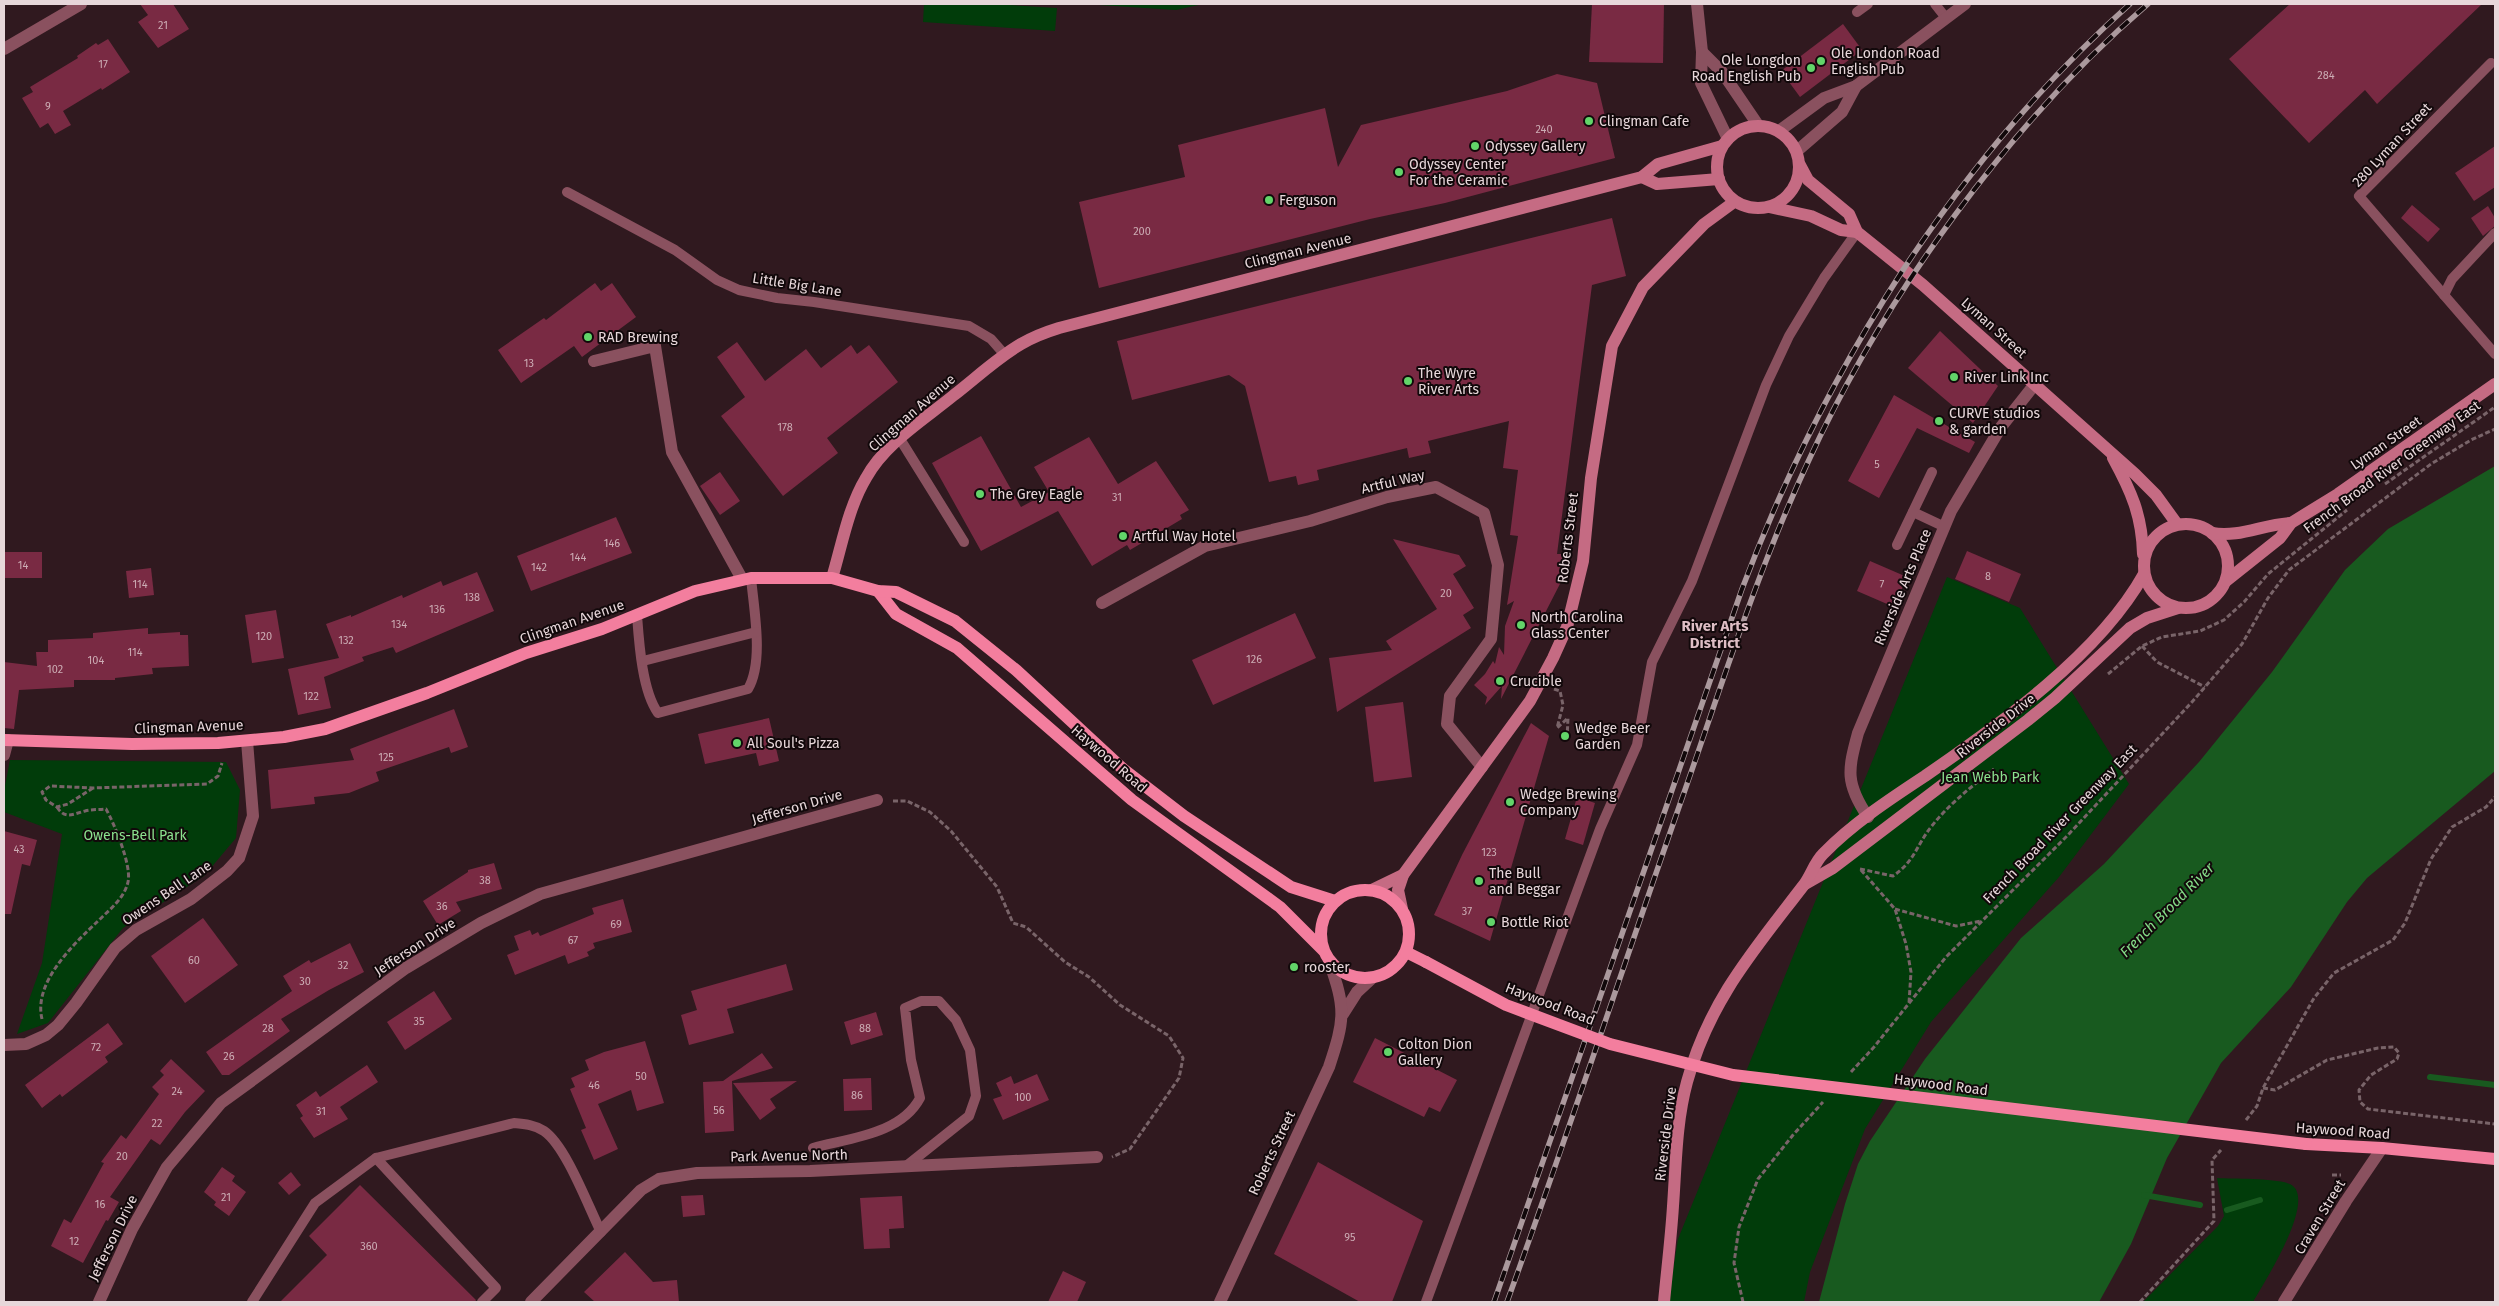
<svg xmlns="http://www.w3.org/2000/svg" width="2499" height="1306" viewBox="0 0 2499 1306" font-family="'Fira Sans',sans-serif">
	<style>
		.green { fill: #013c0a }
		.water { fill: #185a1f }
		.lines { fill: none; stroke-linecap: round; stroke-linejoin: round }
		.stream { stroke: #185a1f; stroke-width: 6 }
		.building { fill: #792a43 }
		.path { stroke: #796469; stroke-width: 3; stroke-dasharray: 5 2.5; stroke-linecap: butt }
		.service { stroke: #8a515f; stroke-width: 10 }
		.minor { stroke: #8a515f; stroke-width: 12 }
		.tertiary { stroke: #8a515f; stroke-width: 12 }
		.secondary { stroke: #c56b83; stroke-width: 12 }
		.primary { stroke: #f37e9e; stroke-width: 12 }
		.rail-casing { stroke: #ab999d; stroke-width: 5.5 }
		.rail { stroke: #11080a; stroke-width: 4; stroke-dasharray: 11; stroke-linecap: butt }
		.primary-bridge { stroke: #f37e9e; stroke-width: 12 }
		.poi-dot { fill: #62d469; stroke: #11080a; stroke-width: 2 }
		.labels { text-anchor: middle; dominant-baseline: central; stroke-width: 4; stroke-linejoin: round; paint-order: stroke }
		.number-label { font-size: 11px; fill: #ccacb4 }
		.poi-label { font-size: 14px; fill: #e7d7da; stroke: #11080a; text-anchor: start }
		.street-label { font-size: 14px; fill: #e7d7da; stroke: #11080a }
		.park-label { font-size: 14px; fill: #8be18e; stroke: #11080a }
		.neighbourhood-label { font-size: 15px; font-weight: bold; fill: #debec5; stroke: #11080a }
		.water-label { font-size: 15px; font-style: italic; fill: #84da87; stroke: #11080a }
	</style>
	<rect width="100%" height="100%" fill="#30191f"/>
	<g class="green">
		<path d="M924 4H994L1057 8 1055 31 923 22Z"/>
		<path d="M1083 4H1203L1176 10Z"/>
		<path d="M1947 577 2020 608 2129 784 2059 877 1931 1022 1865 1129 1810 1272 1804 1302H1668L1678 1239Z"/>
		<path d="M10 760 226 762 240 790 236 838 204 876 123 928 48 1023 17 1034 42 963 62 834 4 812V791Z"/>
		<path d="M2217 1178C2234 1179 2276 1178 2290 1184 2319 1198 2263 1284 2253 1302H2143L2218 1226 2224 1216Z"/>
	</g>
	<path class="water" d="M2495 466V771L2367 878 2347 902 2291 987 2221 1063 2167 1158 2131 1244 2099 1302H1819L1845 1204 1858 1164 1870 1141 1925 1059 2021 938 2104 864 2199 762 2272 672 2345 570 2388 529Z"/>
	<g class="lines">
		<g class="stream">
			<path d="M2430 1077 2495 1085"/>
			<path d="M2144 1195 2200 1205"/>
			<path d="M2227 1210 2260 1200"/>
		</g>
	</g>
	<g class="building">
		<path d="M140 4H173L189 29 158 48 138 22 148 15Z"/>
		<path d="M1592 4H1664L1663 63 1589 62Z"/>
		<path d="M2290 4H2482L2377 104 2365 90 2309 143 2229 59Z"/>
		<path d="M1843 24 1862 50 1800 97 1781 71Z"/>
		<path d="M108 39 130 72 102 90 101 88 63 111 71 125 55 134 48 123 40 128 22 98 33 92 30 87 78 58 77 56 96 43 98 45Z"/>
		<path d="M1557 74 1597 83 1615 158 1445 203 1370 219 1099 288 1079 202 1185 177 1178 145 1325 108 1338 167 1361 125 1507 91Z"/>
		<path d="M2495 146V187L2474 201 2455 173Z"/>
		<path d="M2412 205 2440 229 2428 242 2401 218Z"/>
		<path d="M2488 206 2495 218V226L2483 236 2471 218Z"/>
		<path d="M1612 218 1626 276 1592 285 1557 554H1564L1563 578 1501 699 1502 686 1485 705 1487 697 1474 685 1485 674 1493 661 1495 664 1499 647 1504 655 1505 626 1514 601 1507 605 1518 536 1510 535 1518 470 1503 468 1509 421 1428 441 1431 453 1409 458 1407 448 1317 470 1319 480 1298 485 1296 476 1269 482 1245 386 1229 375 1132 400 1117 341Z"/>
		<path d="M595 283 601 291 612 283 636 317 582 357 574 346 521 383 498 350 544 318 546 320Z"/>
		<path d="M1940 331 1998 386 1973 423 1908 368Z"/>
		<path d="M737 342 765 381 806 349 821 368 851 345 857 354 869 345 898 382 827 438 838 453 783 496 721 416 745 397 717 357Z"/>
		<path d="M1894 395 1975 442 1969 453 1917 428 1879 498 1848 481Z"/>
		<path d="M981 436 1021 507 1049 492 1034 467 1089 437 1118 484 1156 461 1189 510 1180 515 1182 519 1130 550 1127 545 1092 566 1058 511 981 551 932 463Z"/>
		<path d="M720 472 740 501 720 515 700 486Z"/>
		<path d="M616 517 632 553 531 591 517 556Z"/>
		<path d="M1393 539 1459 555 1466 566 1453 574 1474 608 1463 615 1471 628 1337 712 1329 658 1392 650 1386 641 1437 609Z"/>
		<path d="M1967 551 2021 574 2009 602 1955 579Z"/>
		<rect x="4" y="552" width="38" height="26"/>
		<path d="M1870 561 1907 577 1894 607 1857 591Z"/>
		<path d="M151 568 154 595 129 598 126 571Z"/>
		<path d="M477 572 494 611 396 653 393 647 362 657 364 661 324 677 331 708 298 715 288 669 339 658 326 624 351 615V617L402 595 403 598 441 581 443 586Z"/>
		<path d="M276 610 284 658 252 663 245 615Z"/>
		<path d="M1295 613 1316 658 1213 705 1192 660Z"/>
		<path d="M148 628V634L180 632V635H188L189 666 152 668 153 674 115 678V680H74V687L19 690 14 729 4 728V662L37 666 36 652H48V640L93 638V633Z"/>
		<path d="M1403 702 1412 777 1374 782 1365 707Z"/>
		<path d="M454 709 468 747 451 753 449 747 376 772 379 781 349 793 314 797 315 804 271 809 268 770 354 760 350 749Z"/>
		<path d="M769 718 779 761 759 766 756 753 705 764 698 734Z"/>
		<path d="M1531 723 1549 736 1490 941 1434 915 1462 855Z"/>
		<path d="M1577 797 1595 803 1583 845 1565 839Z"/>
		<path d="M4 831 37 840 30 866 22 864 11 914H4Z"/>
		<path d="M494 863 502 889 456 902 461 911 438 925 423 901 468 872V870Z"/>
		<path d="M623 899 632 932 593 943 595 948 587 952 589 956 568 964 565 955 515 975 507 955 519 950 514 936 530 930 532 935 538 932 540 936 594 914 592 908Z"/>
		<path d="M203 918 238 965 185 1003 151 956Z"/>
		<path d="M350 943 364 972 329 990 281 1019 290 1031 229 1075H222L206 1052 292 991 283 976 309 960 311 963Z"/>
		<path d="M786 964 793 990 727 1009 734 1033 689 1045 681 1015 697 1010 691 991Z"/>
		<path d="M434 991 452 1019 405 1050 387 1022Z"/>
		<path d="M876 1012 883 1035 851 1045 844 1022Z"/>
		<path d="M108 1023 123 1044 105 1057 108 1062 62 1097 60 1094 42 1108 25 1085Z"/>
		<path d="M1375 1038 1457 1080 1440 1112 1429 1107 1424 1117 1353 1082Z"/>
		<path d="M645 1041 664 1103 637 1111 631 1090 598 1104 618 1149 594 1160 581 1130 586 1128 570 1089 575 1087 571 1078 589 1070 585 1060 604 1052Z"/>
		<path d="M762 1053 773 1068 732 1081 734 1131 705 1133 703 1082 723 1081Z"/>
		<path d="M171 1059 205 1091 185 1112 160 1145 151 1139 110 1197 119 1202 108 1221 106 1220 83 1263 51 1246 64 1219 71 1223 104 1163 101 1162 121 1135 126 1139 159 1094 152 1087 164 1075 160 1071Z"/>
		<path d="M367 1065 378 1082 340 1107 348 1119 314 1138 300 1118 303 1116 296 1105 316 1091 320 1097Z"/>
		<path d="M1037 1074 1049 1100 1003 1120 993 1099 1002 1096 996 1083 1011 1076 1014 1084Z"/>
		<path d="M871 1078 872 1110 844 1111 843 1079Z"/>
		<path d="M797 1081 770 1099 776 1108 760 1120 733 1083Z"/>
		<path d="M1318 1162 1423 1221 1392 1302H1360L1274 1254Z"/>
		<path d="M222 1167 235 1176 232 1181 246 1192 229 1216 214 1205 216 1202 204 1192Z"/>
		<path d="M291 1172 301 1185 289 1195 278 1183Z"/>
		<path d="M360 1185 476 1300 475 1302H280L327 1255 309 1236Z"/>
		<path d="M703 1195 705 1215 683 1217 681 1196Z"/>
		<path d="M902 1196 904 1228 889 1229 890 1248 864 1249 860 1198Z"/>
		<path d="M625 1252 653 1282 677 1280 679 1302H595L584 1292Z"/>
		<path d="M1063 1271 1086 1282 1077 1302H1048Z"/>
	</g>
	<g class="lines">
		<g class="path">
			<path d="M2385 484 2495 407"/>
			<path d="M2142 646 2157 662 2205 687"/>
			<path d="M2108 674 2142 646 2162 637 2200 631 2224 620 2244 602 2268 574 2347 510"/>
			<path d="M1554 689 1560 691 1563 705 1557 728 1568 718 1567 739"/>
			<path d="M93 788 68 804 57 807 46 800 42 792 50 786 93 788 207 784 218 776 222 763"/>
			<path d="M893 801H907L930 812 951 831 997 887 1013 923 1026 927 1065 962 1089 977 1120 1005 1169 1036 1183 1058 1179 1078 1130 1149 1112 1157"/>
			<path d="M1860 869 1893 876C1915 861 1916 846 1931 827 1949 804 1971 787 1994 769"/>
			<path d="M1861 870 1895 909 1906 944 1911 972 1909 1003"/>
			<path d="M1895 909 1956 926 1981 921"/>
			<path d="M42 1019C33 982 74 944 98 921 110 909 124 899 128 882 132 866 114 823 106 809 99 810 92 809 85 811 73 814 65 820 57 807"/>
			<path d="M1851 1072 1874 1047 1946 957 2067 836 2192 702 2242 644 2268 598 2289 570 2431 464 2471 440 2495 429"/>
			<path d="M2263 1088 2275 1090 2327 1060 2378 1048 2394 1047 2399 1053 2397 1059 2371 1075 2359 1090 2360 1102 2368 1109 2495 1124"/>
			<path d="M2246 1120 2257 1106 2263 1088 2314 998 2334 973 2393 940 2405 923 2431 859 2452 827 2486 807 2495 797"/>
			<path d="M2332 1175H2341"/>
			<path d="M1743 1302 1734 1263 1739 1227 1758 1179 1793 1135 1823 1102"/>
			<path d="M2140 1302 2214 1221 2212 1160 2221 1150"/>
		</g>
		<g class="service">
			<path d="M1935 4 1946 18"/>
			<path d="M1857 12 1868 4"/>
			<path d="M567 192 675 250 717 280 739 290 777 298 814 302 969 326 991 339 1005 355"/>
			<path d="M2495 233 2452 279 2444 295 2495 354"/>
			<path d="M2444 295 2359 196 2491 63"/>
			<path d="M900 439 964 542"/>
			<path d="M1913 512 1945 527"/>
			<path d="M1897 545 1932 472"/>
			<path d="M637 615C639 642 642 691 658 713L748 689C764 662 754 610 751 578"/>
			<path d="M643 661 756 632"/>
			<path d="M813 1148C850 1138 901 1134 920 1098L911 1060 905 1008 921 1001H939L956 1020 970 1050 976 1096 969 1116 905 1167"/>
			<path d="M376 1158 514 1123C525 1124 535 1125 544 1131 566 1146 588 1206 601 1232"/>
			<path d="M252 1302 315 1203 376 1158 496 1288 482 1302"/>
			<path d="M1426 1302 1600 829 1637 745 1652 662 1692 581 1766 385 1789 336 1824 278 1857 232"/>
		</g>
		<g class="minor">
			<path d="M1697 4 1702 52 1701 83 1728 139"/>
			<path d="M4 49 81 4"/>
			<path d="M1702 52 1722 72 1758 125"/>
			<path d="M594 361 655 346 672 452 742 579"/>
			<path d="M1102 603 1205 546 1310 521 1387 497 1436 487 1484 513 1498 565 1491 639 1450 696 1447 724 1482 767"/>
			<path d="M4 755 8 740"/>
			<path d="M1868 817C1845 783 1848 770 1858 733L1951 511 2001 427 2035 384"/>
			<path d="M1343 1014 1357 992 1371 979"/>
			<path d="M4 1045 26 1044 46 1035 58 1025 76 1003 115 948 136 930 191 899 227 871 239 858 253 816 247 741"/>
			<path d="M99 1302 132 1229 167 1167 221 1103 406 968 481 923 540 894 877 800"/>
			<path d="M531 1302 641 1190 659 1179 697 1173 810 1171 1097 1157"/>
			<path d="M1220 1302 1329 1067C1345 1019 1346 1009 1329 961"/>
		</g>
		<g class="tertiary">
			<path d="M1779 131 1824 98 1856 86 1965 4"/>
			<path d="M1797 151 1842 112 1856 86"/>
			<path d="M2284 1302 2346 1201 2382 1148"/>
		</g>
		<g class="secondary">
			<circle cx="1758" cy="167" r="41"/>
			<path d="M1800 165 1808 180 1849 214 1857 232 1923 285 2135 474 2156 495 2177 524"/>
			<path d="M1642 177 1657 184 1719 179"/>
			<path d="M1769 207 1811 216 1841 230 1857 232"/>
			<path d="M2113 458C2131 491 2142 515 2143 554"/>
			<circle cx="2186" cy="566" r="42"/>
			<path d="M2212 533C2239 538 2264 524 2291 523"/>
			<path d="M832 578C842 545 848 508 866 478 885 443 925 419 954 395 976 378 997 358 1021 344 1033 337 1046 332 1059 328L1642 177 1658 164 1722 146"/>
			<path d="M2226 581 2280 538 2291 523 2338 494 2495 384"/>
			<path d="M1805 884 1833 868 2028 720 2055 698 2130 628 2147 618 2178 608"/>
			<path d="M1372 890 1403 875"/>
			<path d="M1402 909 1398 890 1403 875 1530 701 1553 658 1567 627 1583 561 1591 478 1612 346 1643 287 1704 224 1734 202"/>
			<path d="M1664 1302C1667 1270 1671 1238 1673 1206 1676 1165 1676 1122 1687 1082 1709 1001 1754 950 1803 886 1811 876 1814 863 1823 854 1852 824 1890 799 1925 776 2000 724 2099 655 2144 574"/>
		</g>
		<g class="primary">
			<path d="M878 591 896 614 957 648 1132 800 1280 907 1323 950"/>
			<path d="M4 740 132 744 218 743 284 737 325 729 427 693 526 653 602 629 695 591 751 578H832L878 591 896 592 955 621 1016 670 1123 769 1184 816 1291 887 1335 901"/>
			<circle cx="1365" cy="934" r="44"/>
			<path d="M1406 952 1426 962"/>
			<path d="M2306 1144 2382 1148 2495 1159"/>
		</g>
		<defs>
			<g id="rail">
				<path d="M1494 1302 1742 589C1825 369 1954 161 2130 4"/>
				<path d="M1507 1302C1569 1131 1626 958 1686 787 1724 678 1759 567 1808 462 1883 298 2011 121 2148 4"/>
			</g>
		</defs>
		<use href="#rail" class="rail-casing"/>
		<use href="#rail" class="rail"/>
		<path class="primary-bridge" d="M1426 962 1506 1005 1610 1044 1733 1075 2306 1144"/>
	</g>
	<g class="poi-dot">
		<circle cx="1821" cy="61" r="5"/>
		<circle cx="1811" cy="68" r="5"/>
		<circle cx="1589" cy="121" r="5"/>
		<circle cx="1475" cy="146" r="5"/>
		<circle cx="1399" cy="172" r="5"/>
		<circle cx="1269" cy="200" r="5"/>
		<circle cx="588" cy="337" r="5"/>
		<circle cx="1954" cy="377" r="5"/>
		<circle cx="1408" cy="381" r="5"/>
		<circle cx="1939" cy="421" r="5"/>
		<circle cx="980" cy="494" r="5"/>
		<circle cx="1123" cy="536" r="5"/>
		<circle cx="1521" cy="625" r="5"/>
		<circle cx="1500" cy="681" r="5"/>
		<circle cx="1565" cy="736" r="5"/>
		<circle cx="737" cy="743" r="5"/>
		<circle cx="1510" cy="802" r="5"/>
		<circle cx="1479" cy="881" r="5"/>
		<circle cx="1491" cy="922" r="5"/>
		<circle cx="1294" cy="967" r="5"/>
		<circle cx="1388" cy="1052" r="5"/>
	</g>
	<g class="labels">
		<g class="number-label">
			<text x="163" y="25">21</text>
			<text x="103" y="64">17</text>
			<text x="2326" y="75">284</text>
			<text x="48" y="106">9</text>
			<text x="1544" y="129">240</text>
			<text x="1142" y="231">200</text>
			<text x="529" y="363">13</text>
			<text x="785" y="427">178</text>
			<text x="1877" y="464">5</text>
			<text x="1117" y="497">31</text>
			<text x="612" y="543">146</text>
			<text x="578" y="557">144</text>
			<text x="23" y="565">14</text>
			<text x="539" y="567">142</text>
			<text x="1988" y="576">8</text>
			<text x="140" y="584">114</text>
			<text x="1882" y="584">7</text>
			<text x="1446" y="593">20</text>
			<text x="472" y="597">138</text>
			<text x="437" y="609">136</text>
			<text x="399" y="624">134</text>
			<text x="264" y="636">120</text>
			<text x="346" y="640">132</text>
			<text x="135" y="652">114</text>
			<text x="1254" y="659">126</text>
			<text x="96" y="660">104</text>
			<text x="55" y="669">102</text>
			<text x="311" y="696">122</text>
			<text x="386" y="757">125</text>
			<text x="19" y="849">43</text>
			<text x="1489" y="852">123</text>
			<text x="485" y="880">38</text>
			<text x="442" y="906">36</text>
			<text x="1467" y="911">37</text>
			<text x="616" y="924">69</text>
			<text x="573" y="940">67</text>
			<text x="194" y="960">60</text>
			<text x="343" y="965">32</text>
			<text x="305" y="981">30</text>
			<text x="419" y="1021">35</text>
			<text x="268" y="1028">28</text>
			<text x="865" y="1028">88</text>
			<text x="96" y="1047">72</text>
			<text x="229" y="1056">26</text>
			<text x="641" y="1076">50</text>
			<text x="594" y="1085">46</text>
			<text x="177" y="1091">24</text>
			<text x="857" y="1095">86</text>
			<text x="1023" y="1097">100</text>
			<text x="719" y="1110">56</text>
			<text x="321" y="1111">31</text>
			<text x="157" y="1123">22</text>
			<text x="122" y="1156">20</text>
			<text x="226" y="1197">21</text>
			<text x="100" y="1204">16</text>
			<text x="1350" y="1237">95</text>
			<text x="74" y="1241">12</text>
			<text x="369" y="1246">360</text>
		</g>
		<g class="poi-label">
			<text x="1831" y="53">Ole London Road<tspan x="1831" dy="16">English Pub</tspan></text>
			<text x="1801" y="60" text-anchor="end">Ole Longdon<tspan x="1801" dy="16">Road English Pub</tspan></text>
			<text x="1599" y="121">Clingman Cafe</text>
			<text x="1485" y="146">Odyssey Gallery</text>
			<text x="1409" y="164">Odyssey Center<tspan x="1409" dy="16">For the Ceramic</tspan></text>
			<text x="1279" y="200">Ferguson</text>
			<text x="598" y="337">RAD Brewing</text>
			<text x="1418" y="373">The Wyre<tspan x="1418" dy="16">River Arts</tspan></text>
			<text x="1964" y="377">River Link Inc</text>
			<text x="1949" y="413">CURVE studios<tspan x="1949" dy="16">&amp; garden</tspan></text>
			<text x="990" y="494">The Grey Eagle</text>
			<text x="1133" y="536">Artful Way Hotel</text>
			<text x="1531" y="617">North Carolina<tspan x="1531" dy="16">Glass Center</tspan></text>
			<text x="1510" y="681">Crucible</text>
			<text x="1575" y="728">Wedge Beer<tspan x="1575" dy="16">Garden</tspan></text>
			<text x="747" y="743">All Soul's Pizza</text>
			<text x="1520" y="794">Wedge Brewing<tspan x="1520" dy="16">Company</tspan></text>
			<text x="1489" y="873">The Bull<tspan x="1489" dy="16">and Beggar</tspan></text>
			<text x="1501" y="922">Bottle Riot</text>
			<text x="1304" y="967">rooster</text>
			<text x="1398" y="1044">Colton Dion<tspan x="1398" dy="16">Gallery</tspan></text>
		</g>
		<g class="street-label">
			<text transform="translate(2392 145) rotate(-47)">280 Lyman Street</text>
			<text transform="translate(1298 251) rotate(-14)">Clingman Avenue</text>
			<text transform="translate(797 285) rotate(9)">Little Big Lane</text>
			<text transform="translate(1994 328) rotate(42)">Lyman Street</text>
			<text transform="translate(912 413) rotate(-41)">Clingman Avenue</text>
			<text transform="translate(2386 443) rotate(-35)">Lyman Street</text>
			<text transform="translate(2392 467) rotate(-36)">French Broad River Greenway East</text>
			<text transform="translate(1393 482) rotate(-13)">Artful Way</text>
			<text transform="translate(1568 538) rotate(-83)">Roberts Street</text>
			<text transform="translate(1903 587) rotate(-67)">Riverside Arts Place</text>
			<text transform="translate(572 622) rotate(-19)">Clingman Avenue</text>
			<text transform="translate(1996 726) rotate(-38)">Riverside Drive</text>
			<text transform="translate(189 727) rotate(-2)">Clingman Avenue</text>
			<text transform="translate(1109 759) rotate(41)">Haywood Road</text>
			<text transform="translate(797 807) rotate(-16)">Jefferson Drive</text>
			<text transform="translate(2060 824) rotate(-46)">French Broad River Greenway East</text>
			<text transform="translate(167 893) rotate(-34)">Owens Bell Lane</text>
			<text transform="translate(415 947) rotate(-33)">Jefferson Drive</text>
			<text transform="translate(1550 1004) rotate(21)">Haywood Road</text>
			<text transform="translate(1941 1085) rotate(7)">Haywood Road</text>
			<text transform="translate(2343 1131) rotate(4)">Haywood Road</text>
			<text transform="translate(1666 1134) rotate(-83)">Riverside Drive</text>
			<text transform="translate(1272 1153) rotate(-65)">Roberts Street</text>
			<text transform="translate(789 1156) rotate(-1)">Park Avenue North</text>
			<text transform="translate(2320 1217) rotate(-59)">Craven Street</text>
			<text transform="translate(113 1238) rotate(-64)">Jefferson Drive</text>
		</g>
		<g class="park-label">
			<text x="1990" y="777">Jean Webb Park</text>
			<text x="135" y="835">Owens-Bell Park</text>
		</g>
		<g class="neighbourhood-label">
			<text x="1715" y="626">River Arts<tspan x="1715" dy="17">District</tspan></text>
		</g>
		<g class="water-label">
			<text transform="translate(2167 910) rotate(-45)">French Broad River</text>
		</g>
	</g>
	<rect width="2499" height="1306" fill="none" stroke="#e7d7da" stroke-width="10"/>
</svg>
